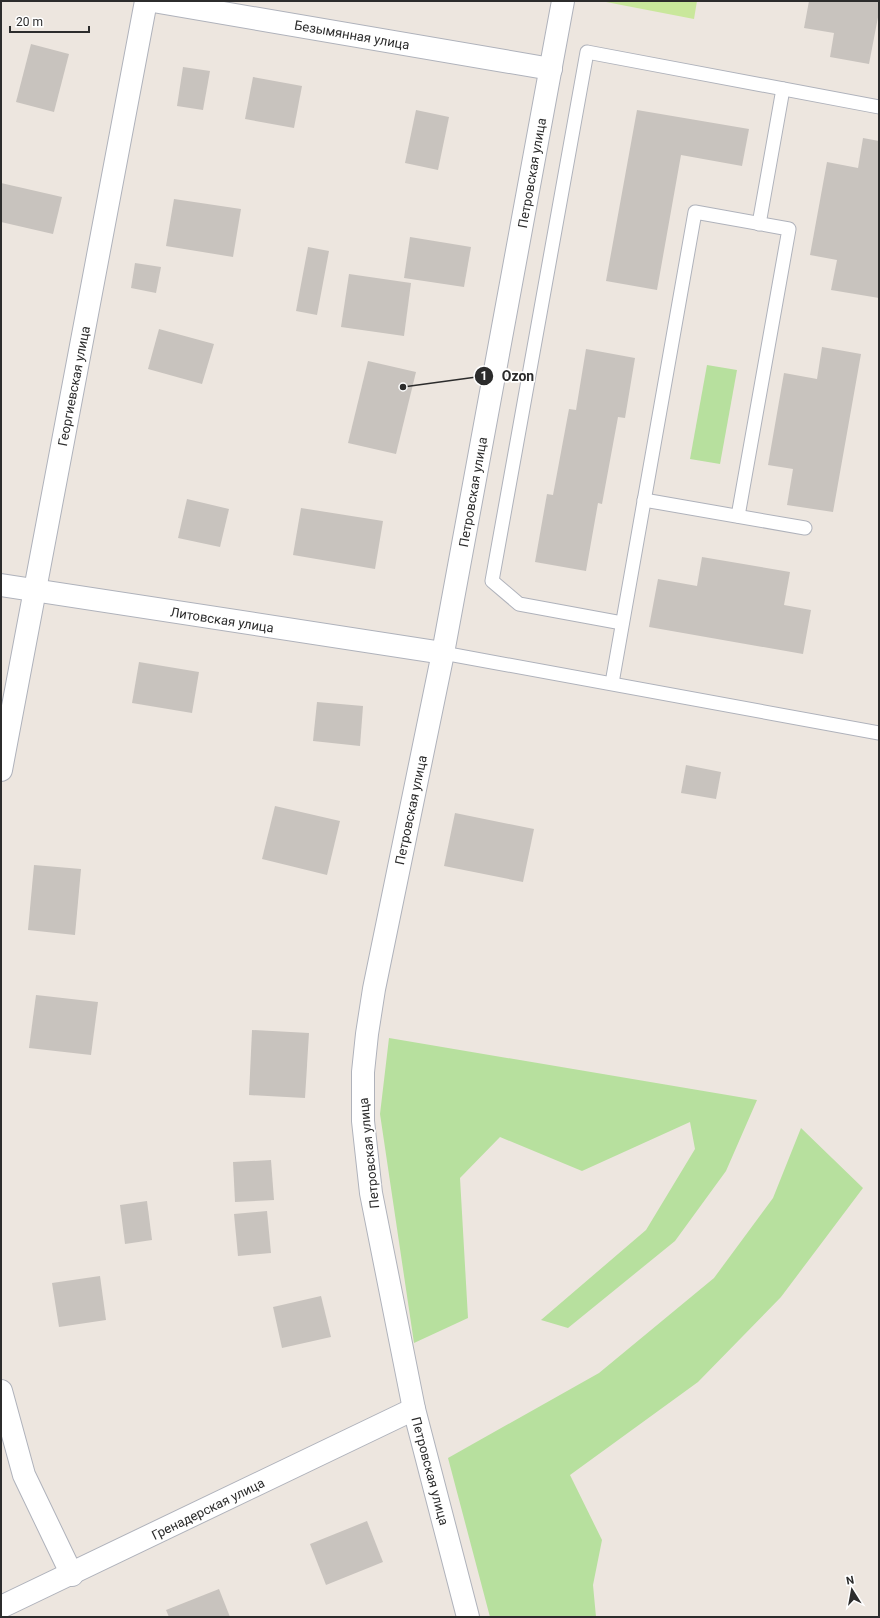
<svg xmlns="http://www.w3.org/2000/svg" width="880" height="1618" viewBox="0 0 880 1618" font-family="Roboto,sans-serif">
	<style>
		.green { fill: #b7e09e }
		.pitch { fill: #c9e79b }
		.building { fill: #c8c3be }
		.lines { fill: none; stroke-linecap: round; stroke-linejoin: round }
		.lane-casing { stroke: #afb2bb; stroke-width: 15 }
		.street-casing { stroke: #afb2bb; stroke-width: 24 }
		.lane { stroke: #fff; stroke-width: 13 }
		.street { stroke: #fff; stroke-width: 22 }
		.labels { text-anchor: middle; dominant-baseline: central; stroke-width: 3.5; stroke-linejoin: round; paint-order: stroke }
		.street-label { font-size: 13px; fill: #2c2c2c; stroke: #fff }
		.leader { fill: none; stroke: #2c2c2c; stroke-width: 1.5 }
		.callout-dot { fill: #2c2c2c; stroke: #fff; stroke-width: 1.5 }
		.mark-label { font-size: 12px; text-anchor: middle; font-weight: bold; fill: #fff }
		.callout-label { font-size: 14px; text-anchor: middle; font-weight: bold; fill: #2c2c2c; stroke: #fff; stroke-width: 3.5; stroke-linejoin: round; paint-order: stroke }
	</style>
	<rect width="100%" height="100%" fill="#ede6df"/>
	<g class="green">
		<path d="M707 365 737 370 720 464 690 459Z"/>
		<path d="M389 1038 757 1100 726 1171 675 1241 568 1328 541 1320 646 1230 695 1149 690 1122 582 1171 500 1137 460 1178 468 1318 414 1343 380 1114Z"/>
		<path d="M801 1128 863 1188 781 1297 698 1382 570 1475 602 1540 593 1585 596 1617H490L448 1458 599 1373 714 1278 773 1198Z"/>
	</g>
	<path class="pitch" d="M606 1H697L694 19 606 2Z"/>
	<g class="building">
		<path d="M809 1H879V12L869 64 830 57 834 33 804 28Z"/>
		<path d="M31 44 69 54 54 112 16 102Z"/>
		<path d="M183 67 210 71 203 110 177 106Z"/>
		<path d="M253 77 302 86 294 128 245 119Z"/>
		<path d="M416 110 449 117 438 170 405 163Z"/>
		<path d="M637 110 749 129 742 166 681 155 657 290 606 281Z"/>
		<path d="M863 138 879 141V298L831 290 837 260 810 255 827 162 858 168Z"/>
		<path d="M1 183 62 197 53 234 1 222Z"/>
		<path d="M174 199 241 209 233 257 166 246Z"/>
		<path d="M410 237 471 247 464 287 404 278Z"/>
		<path d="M308 247 329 251 317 315 296 311Z"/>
		<path d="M135 263 161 267 156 293 131 288Z"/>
		<path d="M349 274 411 283 404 336 341 327Z"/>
		<path d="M159 329 214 344 202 384 148 369Z"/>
		<path d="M822 347 861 354 833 512 787 505 793 469 768 465 784 373 817 379Z"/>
		<path d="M586 349 635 358 625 418 618 417 602 504 598 503 586 571 535 562 547 494 553 495 569 409 576 410Z"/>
		<path d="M368 361 416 372 396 454 348 443Z"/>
		<path d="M187 499 229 509 220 547 178 538Z"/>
		<path d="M301 508 383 521 375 569 293 555Z"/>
		<path d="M702 557 790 572 784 605 811 610 803 654 649 627 658 579 697 586Z"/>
		<path d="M139 662 199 672 192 713 132 703Z"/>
		<path d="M317 702 363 706 360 746 313 741Z"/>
		<path d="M686 765 721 772 716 799 681 793Z"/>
		<path d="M275 806 340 821 327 875 262 859Z"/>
		<path d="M455 813 534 829 523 882 444 866Z"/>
		<path d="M34 865 81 869 75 935 28 930Z"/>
		<path d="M36 995 98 1002 91 1055 29 1048Z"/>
		<path d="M252 1030 309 1033 305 1098 249 1095Z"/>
		<path d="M271 1160 274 1200 235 1202 233 1162Z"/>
		<path d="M147 1201 152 1240 125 1244 120 1205Z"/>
		<path d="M267 1211 271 1253 238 1256 234 1214Z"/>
		<path d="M100 1276 106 1320 59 1327 52 1283Z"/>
		<path d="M321 1296 331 1337 282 1348 273 1307Z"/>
		<path d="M367 1521 383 1562 326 1585 310 1544Z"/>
		<path d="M219 1589 230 1617H169L166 1610Z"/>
	</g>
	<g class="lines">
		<defs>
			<g id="lane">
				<path d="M759 224 783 89"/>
				<path d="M644 500 805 528"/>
				<path d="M622 623 519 604 492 581 587 52 879 107"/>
				<path d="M443 653 879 733"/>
				<path d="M612 683 695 212 789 229 738 516"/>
			</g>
			<g id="street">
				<path d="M153 1 551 69"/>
				<path d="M1 585 443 653"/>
				<path d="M1 770 146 1"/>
				<path d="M1 1391 24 1475 72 1575"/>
				<path d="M1 1607 414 1409"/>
				<path d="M468 1617 414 1409 371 1193 363 1121V1072L367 1034 374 989 443 653 563 1"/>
			</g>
		</defs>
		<use href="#lane" class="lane-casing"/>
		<use href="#street" class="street-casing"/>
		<use href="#lane" class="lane"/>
		<use href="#street" class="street"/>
	</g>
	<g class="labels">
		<g class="street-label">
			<text transform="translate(352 35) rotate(10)">Безымянная улица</text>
			<text transform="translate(532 173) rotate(-80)">Петровская улица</text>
			<text transform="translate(74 386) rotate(-79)">Георгиевская улица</text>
			<text transform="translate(473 492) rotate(-80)">Петровская улица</text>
			<text transform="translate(222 620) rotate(9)">Литовская улица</text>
			<text transform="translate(411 810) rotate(-78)">Петровская улица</text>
			<text transform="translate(369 1153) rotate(-96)">Петровская улица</text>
			<text transform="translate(430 1471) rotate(75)">Петровская улица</text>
			<text transform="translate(208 1509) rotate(-26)">Гренадерская улица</text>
		</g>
	</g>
	<path class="leader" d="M403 387L484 376"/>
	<g class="callout-dot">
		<circle cx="403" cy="387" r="4"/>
		<circle cx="484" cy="376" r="10"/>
	</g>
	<g class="mark-label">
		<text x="484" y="380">1</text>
	</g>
	<g class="callout-label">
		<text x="518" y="381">Ozon</text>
	</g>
	<rect width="880" height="1618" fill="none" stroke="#2c2c2c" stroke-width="4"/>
	<g transform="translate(852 1590) rotate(349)" stroke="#ffffff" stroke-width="3" paint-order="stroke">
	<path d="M0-3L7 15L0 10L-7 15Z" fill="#2c2c2c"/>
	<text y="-6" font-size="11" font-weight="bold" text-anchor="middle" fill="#2c2c2c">N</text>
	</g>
	<path d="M10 26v6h79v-6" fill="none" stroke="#2c2c2c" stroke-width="2"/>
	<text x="16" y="26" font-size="12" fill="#2c2c2c" stroke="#ffffff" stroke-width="3" paint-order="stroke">20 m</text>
</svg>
